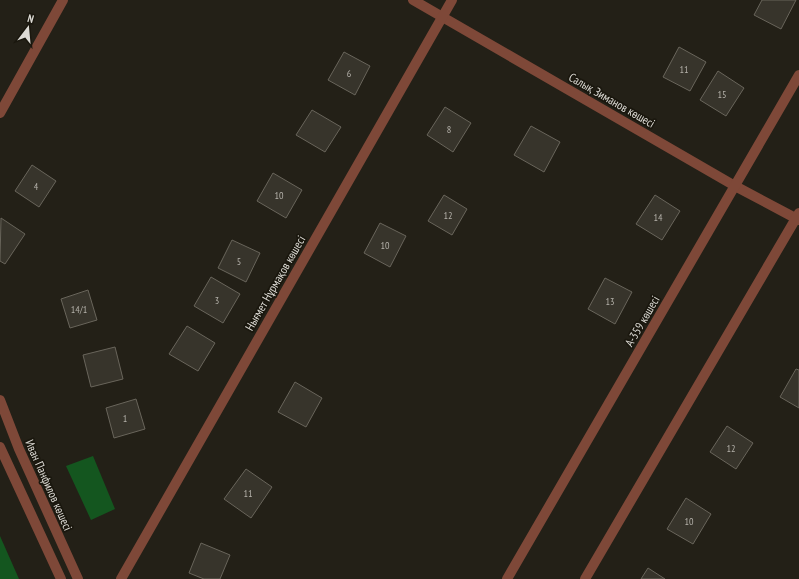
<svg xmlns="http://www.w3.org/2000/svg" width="799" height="579" viewBox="0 0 799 579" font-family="'PT Sans Narrow',sans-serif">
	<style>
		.green { fill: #14561f }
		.building { fill: #37342b; stroke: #69655b }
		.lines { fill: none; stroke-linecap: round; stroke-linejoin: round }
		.minor { stroke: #7e4838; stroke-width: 10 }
		.labels { text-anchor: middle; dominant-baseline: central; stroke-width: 3.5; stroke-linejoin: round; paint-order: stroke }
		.number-label { font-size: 10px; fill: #b4b1aa }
		.street-label { font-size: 12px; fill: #dddbd5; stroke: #1a170e }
	</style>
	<rect width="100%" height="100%" fill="#232017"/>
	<g class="green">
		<path d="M93 456 115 509 91 520 66 466Z"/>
		<path d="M0 536 19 579H0Z"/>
	</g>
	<g class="building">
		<path d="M762 0H796L781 29 754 15Z"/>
		<path d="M679 47 706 62 690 91 663 77Z"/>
		<path d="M344 52 370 66 355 95 328 80Z"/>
		<path d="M718 71 744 88 726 116 700 100Z"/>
		<path d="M445 107 471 123 453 152 427 135Z"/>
		<path d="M312 110 341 127 325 152 296 135Z"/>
		<path d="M531 126 560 142 544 172 514 155Z"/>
		<path d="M32 165 56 181 39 207 15 191Z"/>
		<path d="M273 173 302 190 286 218 257 201Z"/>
		<path d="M444 195 467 209 452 235 428 221Z"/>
		<path d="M655 195 680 211 662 240 636 224Z"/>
		<path d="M1 218 25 234 5 264 0 261Z"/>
		<path d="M380 223 406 236 390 267 364 253Z"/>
		<path d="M232 240 260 253 246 282 218 268Z"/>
		<path d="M211 277 240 294 223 323 194 306Z"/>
		<path d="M605 278 632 292 615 324 588 309Z"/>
		<path d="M88 290 97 320 70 328 61 299Z"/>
		<path d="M187 326 215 343 198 371 169 354Z"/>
		<path d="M115 347 123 379 91 387 83 355Z"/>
		<path d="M796 369 799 370V408L780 397Z"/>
		<path d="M295 382 322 398 306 427 278 412Z"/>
		<path d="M136 399 145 429 114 438 106 408Z"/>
		<path d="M727 426 753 443 736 469 710 452Z"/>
		<path d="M246 469 272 487 251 518 224 499Z"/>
		<path d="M686 498 711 514 693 544 667 529Z"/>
		<path d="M201 543 230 555 220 579H204L189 573Z"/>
		<path d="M648 568 665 579H641Z"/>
	</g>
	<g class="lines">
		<g class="minor">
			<path d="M413 0 735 186 799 220"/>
			<path d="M0 113 63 0"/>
			<path d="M0 400 19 449 78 579"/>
			<path d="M0 447 61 579"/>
			<path d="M121 579 452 0"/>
			<path d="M507 579 799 75"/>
			<path d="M585 579 799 213"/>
		</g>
	</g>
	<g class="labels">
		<g class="number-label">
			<text x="684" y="69">11</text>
			<text x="349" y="73">6</text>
			<text x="722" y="94">15</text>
			<text x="449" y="129">8</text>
			<text x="36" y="186">4</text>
			<text x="279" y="195">10</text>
			<text x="448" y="215">12</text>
			<text x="658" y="217">14</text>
			<text x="385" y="245">10</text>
			<text x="239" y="261">5</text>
			<text x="217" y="300">3</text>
			<text x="610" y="301">13</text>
			<text x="79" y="309">14/1</text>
			<text x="125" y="418">1</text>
			<text x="731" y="448">12</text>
			<text x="248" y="493">11</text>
			<text x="689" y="521">10</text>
		</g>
		<g class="street-label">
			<text transform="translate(612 100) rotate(30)">Салық Зиманов көшесі</text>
			<text transform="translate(275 283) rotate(-60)">Нығмет Нұрмақов көшесі</text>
			<text transform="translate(642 321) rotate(-60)">А-359 көшесі</text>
			<text transform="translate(49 485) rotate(66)">Иван Панфилов көшесі</text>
		</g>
	</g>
	<g transform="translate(28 28) rotate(16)" stroke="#1a170e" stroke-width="3" paint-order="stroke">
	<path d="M0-3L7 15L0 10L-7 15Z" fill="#dddbd5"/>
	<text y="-6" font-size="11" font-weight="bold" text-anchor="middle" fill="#dddbd5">N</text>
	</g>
</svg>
